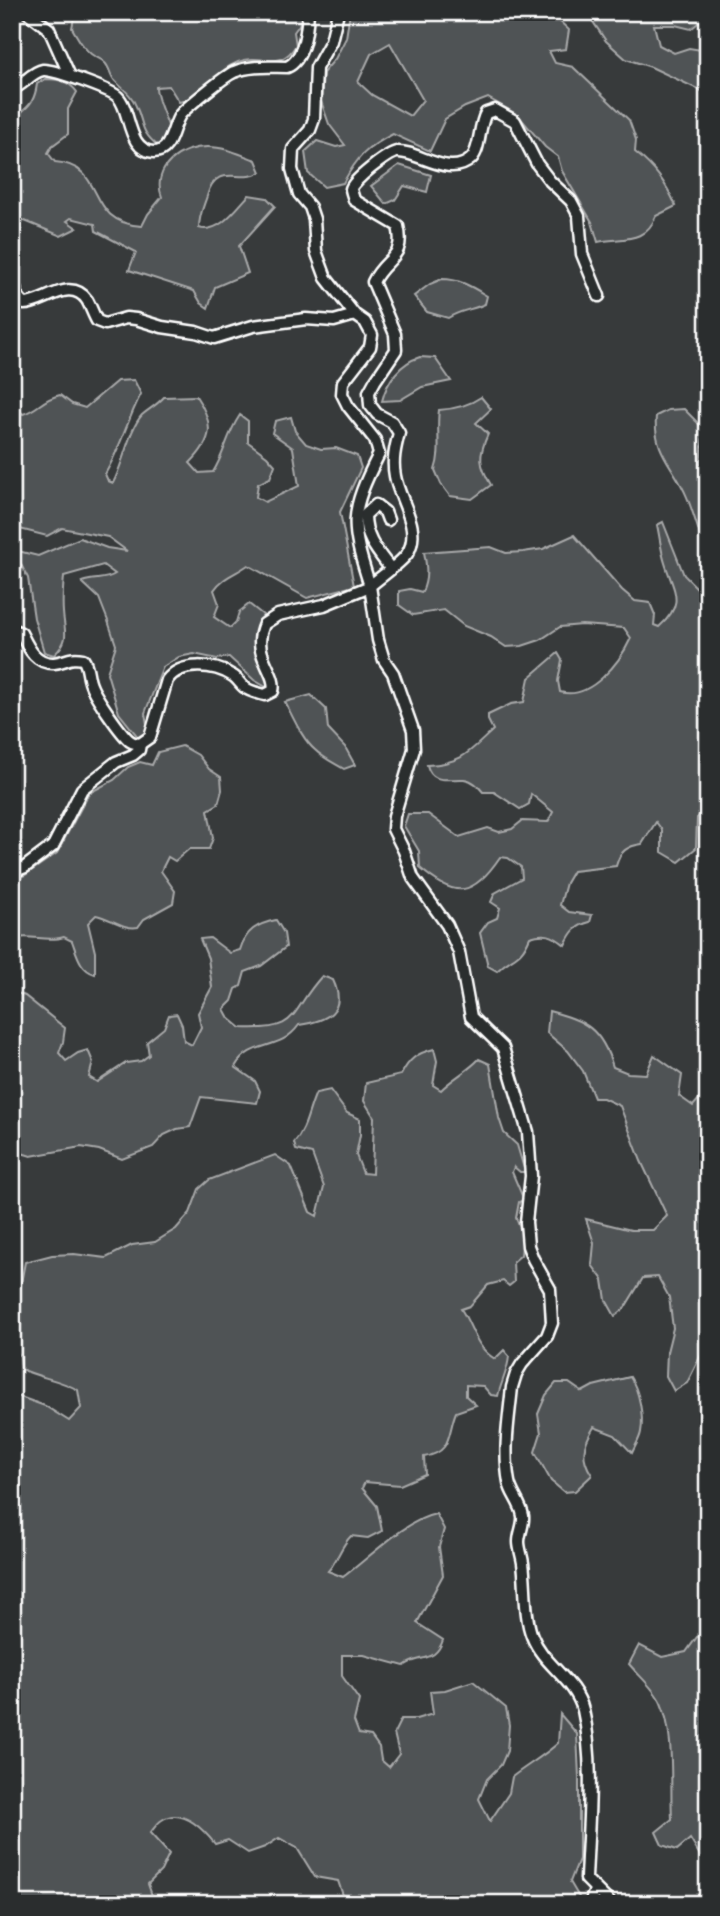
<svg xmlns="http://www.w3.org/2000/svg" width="720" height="1916" viewBox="0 0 720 1916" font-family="Itim,sans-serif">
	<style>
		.green { fill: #505354; stroke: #a8a9aa; stroke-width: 2; fill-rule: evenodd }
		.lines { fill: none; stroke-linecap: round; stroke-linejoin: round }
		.street-casing { stroke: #fff; stroke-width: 15 }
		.street { stroke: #2a2d2e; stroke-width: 10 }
	</style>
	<rect width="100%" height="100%" fill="#373a3b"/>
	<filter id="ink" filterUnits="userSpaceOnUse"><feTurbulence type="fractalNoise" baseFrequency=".0143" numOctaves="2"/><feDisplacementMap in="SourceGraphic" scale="14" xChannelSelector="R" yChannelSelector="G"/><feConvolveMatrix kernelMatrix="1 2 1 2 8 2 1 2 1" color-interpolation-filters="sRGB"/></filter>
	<g filter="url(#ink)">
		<g class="green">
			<path d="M75 12H301L303 13 299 25 294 32 296 45C279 73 263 52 238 62 215 71 202 97 179 102L169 86 156 87C156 99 166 118 170 131L159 147C139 130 145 126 136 106 132 95 123 89 115 81 110 76 110 68 105 63 101 58 96 58 91 54 82 47 78 38 72 28Z"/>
			<path d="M350 12H539L554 16 569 30 566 49 549 51 555 63 573 67 629 120 636 140 635 152C655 168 666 183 676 206L656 216C645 244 623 237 598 242L592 222 562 171 558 157 545 147 518 115 488 98 465 107 445 119 430 151 393 134C366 148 358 156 343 183L324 187 308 173 305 152 317 141 336 147 345 145 329 124 321 101 323 73 335 59 346 38ZM390 43 423 100 410 116 372 95 358 82 371 54Z"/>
			<path d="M708 12V20L704 18 691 29 675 25H654L659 45 674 53 689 48 708 51V94L651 67 626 59 606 41 587 13Z"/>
			<path d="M45 79C58 79 69 81 77 92L68 109V134L52 146 48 153 55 162C109 166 82 222 142 226L148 214 162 197C151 168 181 146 209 147 225 147 241 155 256 160L261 172C240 185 217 161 207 196 203 208 199 215 199 228 219 234 236 209 249 195L267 198 275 206 239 246 248 273 215 287 208 308 201 303 194 291 129 270 136 252 96 231 95 224 71 218 67 221 77 228 61 236 20 219 12 213V103L19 114C31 105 35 99 37 84Z"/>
			<path d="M399 165 431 175 427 192 404 186 395 200 386 204 371 186Z"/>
			<path d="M442 279C460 279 472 287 487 296L485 304C472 310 460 310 448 318L427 312 414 296 430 284Z"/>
			<path d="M420 357 435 358 451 381 422 387 400 400 382 401C387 381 400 363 420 357Z"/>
			<path d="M134 380 141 394C127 421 120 449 105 474L108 481 113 483C123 465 129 429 142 415 149 409 157 405 164 397L196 396C215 424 213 440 190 463L199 473 213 472C225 453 226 436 240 415L248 421V442L267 456 275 465 270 478 258 484 256 497 265 502 299 486 293 448 272 433 275 421 291 417 295 431 306 444 321 449 336 448 357 456 361 468 340 512 354 586 307 598 248 565C235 574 223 577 214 590L219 604 214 617 230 628 236 622 239 612 249 604 263 615C249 650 253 649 270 680L266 687 254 680 229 657 217 659 194 654 179 657 163 667 145 713 148 729 145 736 139 738 119 713 107 673 116 645 108 621 99 598 82 582C94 577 105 581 115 574L103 565 64 576C63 588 62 600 63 612 64 631 71 639 54 655L44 652 34 618 28 578 17 557 18 551 38 556 80 538 107 548 127 551 108 537 62 528 47 536 20 529 12 530V404L23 414C39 409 42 399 60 395L72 404 85 408 117 381Z"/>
			<path d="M481 397 491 409 476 423 488 434C478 456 479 465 491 485L472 499 450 496 441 484 435 470C442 451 436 431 439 410 455 409 468 406 481 397Z"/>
			<path d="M684 409 704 429 700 464H708V560C701 539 695 517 687 497 674 465 653 453 656 416L668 410Z"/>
			<path d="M663 522 684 575 698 589 708 592V753L701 787 704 812 697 818 696 848 679 862 662 852V830L656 822 642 844C627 846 620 851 616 866L573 871 566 883 560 905 569 912 592 915 590 922C575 926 571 932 565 945 553 935 545 932 530 937 520 961 513 955 497 971L488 966 480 933 488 922 497 918 500 908 491 902 495 893 522 878 521 867 508 858 500 857C473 897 455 899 420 868L419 851 404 826 408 814H428L459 837 488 828 499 832 512 829 522 821 548 822 553 812 531 794 529 804 520 809 494 792H483C478 786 473 780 464 779 449 778 432 785 427 765 463 763 469 752 493 730L488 720V715L511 704 524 702 529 678 558 653 562 660 558 681 560 692C590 701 620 662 631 638L624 628 582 625 560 627 540 640 522 646 506 647 491 637 464 626 444 610 413 615 399 605V591L410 589 422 592C428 579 427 567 424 552L491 547 506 553 523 552 543 549 574 535 622 590 635 601 650 603 655 615 654 625 659 627C686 603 674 592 665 563 661 551 660 538 657 525Z"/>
			<path d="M311 695 326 709 328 729 345 747 355 765 344 769C334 763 323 758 315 750 302 739 293 717 285 702Z"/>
			<path d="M182 746 198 755 209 769 221 777 222 790 218 804 208 810 213 838 209 849H189L175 861 168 857 161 871 175 891 173 903 144 919 138 927C125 930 110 918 96 915L88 923 95 952V974C80 970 77 954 72 941L64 937C47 943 29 933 12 939V880L25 875 57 853 89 793 114 780 128 767 140 762 152 765 158 752Z"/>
			<path d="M276 920 284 933 286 947 261 966 245 972 241 986 236 989 232 1001 224 1009 229 1018 241 1028C302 1031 288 1013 322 976L333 980C348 1012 326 1021 299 1025 279 1053 252 1038 235 1067L255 1081 260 1091 257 1103 201 1097 190 1127 177 1129 164 1135 153 1147 122 1159 99 1150 81 1147 31 1156 15 1151 14 1136 16 1126 12 1120V991L25 996 65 1028 63 1042 59 1053 66 1061 78 1053 88 1050 93 1062 89 1077 97 1082 126 1063 141 1061 149 1055 147 1042 164 1028 169 1015 177 1014 182 1025 184 1041 192 1045 201 1027 198 1013 212 987 208 958 200 939 210 938 230 953 240 950C246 930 257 924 276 920Z"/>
			<path d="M549 1011C586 1021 601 1028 613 1067L628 1073 646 1074 654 1055 682 1075 679 1096 693 1106 708 1089V1341L687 1383 674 1391 666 1376 667 1352 673 1328 669 1297 658 1277 643 1278 624 1309 615 1316 606 1300 603 1280 592 1265 594 1243 586 1219 631 1230H653L667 1216 641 1161 620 1106 603 1098H594L583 1071 568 1051 547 1033Z"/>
			<path d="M434 1049 437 1061 433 1085 441 1090C453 1078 468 1071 479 1059L490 1064 499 1118 504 1133 517 1145 525 1172H520L514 1167 512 1172 524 1200 519 1202 516 1218 523 1236 521 1255 513 1262 514 1282 509 1286 503 1281 488 1285 470 1306 461 1309C473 1327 475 1347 495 1359L504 1350 509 1356C508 1371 501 1382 498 1396L491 1395 483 1386 466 1385V1396L476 1405 456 1412C447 1434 453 1452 424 1457L425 1474 400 1485 365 1482 362 1488 377 1506 382 1531 368 1538 351 1536C340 1547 338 1560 328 1571L343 1577C368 1559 407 1519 436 1514L444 1529 439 1547 443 1575 417 1623 443 1640C435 1664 420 1654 404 1666L364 1655H342V1676L359 1700 354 1721 359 1734 371 1736 379 1747 381 1760 389 1767 399 1754 394 1733 401 1719H416L433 1714 430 1691 445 1690 473 1681 506 1708 509 1725 507 1751 501 1765 487 1779 479 1799 490 1821 509 1793 512 1777C527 1765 544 1756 558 1743L560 1714 577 1734 579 1778V1859L570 1882 583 1904H346L338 1881 315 1877 297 1848 279 1838 265 1847 248 1853 228 1840 215 1844C203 1829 182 1807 162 1820 157 1823 153 1830 150 1833L169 1854 161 1871 148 1884 155 1904H12V1394L45 1406 69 1421 81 1408 78 1390C59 1379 40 1378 21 1369L20 1356 12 1347V1289L20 1288 25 1262 52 1255 74 1254 106 1258 132 1245 155 1242 176 1229 190 1213 199 1189 209 1180 275 1155 291 1166 310 1212 317 1216 324 1187 312 1154 296 1150 294 1143C307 1128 308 1110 316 1093L330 1090 347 1113 360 1119V1135L356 1155 363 1173 372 1174 374 1117 364 1101 366 1083 401 1075C409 1059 417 1053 434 1049Z"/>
			<path d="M630 1377C639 1390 644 1416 641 1432 640 1439 635 1446 632 1453L615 1435 594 1427C583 1445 580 1457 592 1475L575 1491 564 1492 551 1481 535 1452 541 1433 538 1414 546 1395 556 1383H569L582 1392 593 1386Z"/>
			<path d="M708 1635V1860L701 1857 690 1839 677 1850 662 1845 656 1832 672 1819C670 1784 675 1734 661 1703 655 1689 639 1676 629 1664L639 1645 662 1657 686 1652 697 1637Z"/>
		</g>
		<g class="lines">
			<defs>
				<g id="street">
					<path d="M27 12 49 29 69 74"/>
					<path d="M12 89C24 85 31 72 43 70 53 69 112 90 118 97 131 110 127 151 154 152 172 152 172 126 180 115 184 109 226 75 234 72 251 65 269 67 287 67 304 60 307 30 308 12"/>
					<path d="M12 278 18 297 24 304C44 304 70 276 87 300 91 307 93 314 97 321L105 324 126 318 136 319 162 327 196 332 214 338 253 326 306 319 334 321 355 315"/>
					<path d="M599 296 582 254 579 216 571 201 550 181 537 164 515 121 495 110 486 113C478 127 481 149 471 159 449 179 417 150 397 152 388 153 352 181 351 189 351 191 354 199 354 200L398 226C406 259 385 257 373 282L395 334 396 350 375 381 369 392 370 405 377 414 392 422 399 433C395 448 392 461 395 476 399 501 423 529 407 554 400 564 380 577 370 586L378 640 384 660 393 673 413 730 414 749 394 816 393 829 404 851 413 878 447 925 459 952 471 1017 503 1048 528 1132 531 1176 526 1222 528 1246 533 1259 550 1289 552 1323 547 1336 522 1364 516 1374 512 1387C509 1418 503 1450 509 1482 511 1494 521 1503 523 1516 524 1525 519 1533 519 1542 519 1548 522 1556 523 1563 526 1584 524 1617 532 1636 543 1665 575 1679 583 1710 595 1763 588 1825 586 1879L611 1904"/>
					<path d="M388 520 385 512 376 505 365 515C365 538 377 551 390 568"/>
					<path d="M12 629 21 633C28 647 35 664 54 663 66 662 69 656 83 659 89 667 87 676 91 685 95 696 121 734 130 741 134 744 135 743 140 744L150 737 167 680C181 661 214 664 233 676 237 678 240 684 244 687 250 692 258 693 265 695L273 691C278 672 250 655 264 624L278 615 324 605 370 586C350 524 349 513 379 454L375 440 348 406 342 394 343 382 370 347 372 335 365 322 355 315 326 278 316 251 314 219 310 207 299 194 292 169 293 149 310 130 314 119 316 68 331 41 338 12"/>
					<path d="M12 872 25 867 53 846 82 789 116 762 133 755 139 750 140 744"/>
					<path d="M590 1904 595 1890"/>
				</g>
			</defs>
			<use href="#street" class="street-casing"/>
			<use href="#street" class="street"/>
		</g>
	</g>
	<rect width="720" height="1916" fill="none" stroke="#2a2d2e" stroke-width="42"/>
	<rect x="21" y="21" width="678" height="1874" fill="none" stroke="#fff" stroke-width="2.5" filter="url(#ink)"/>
</svg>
